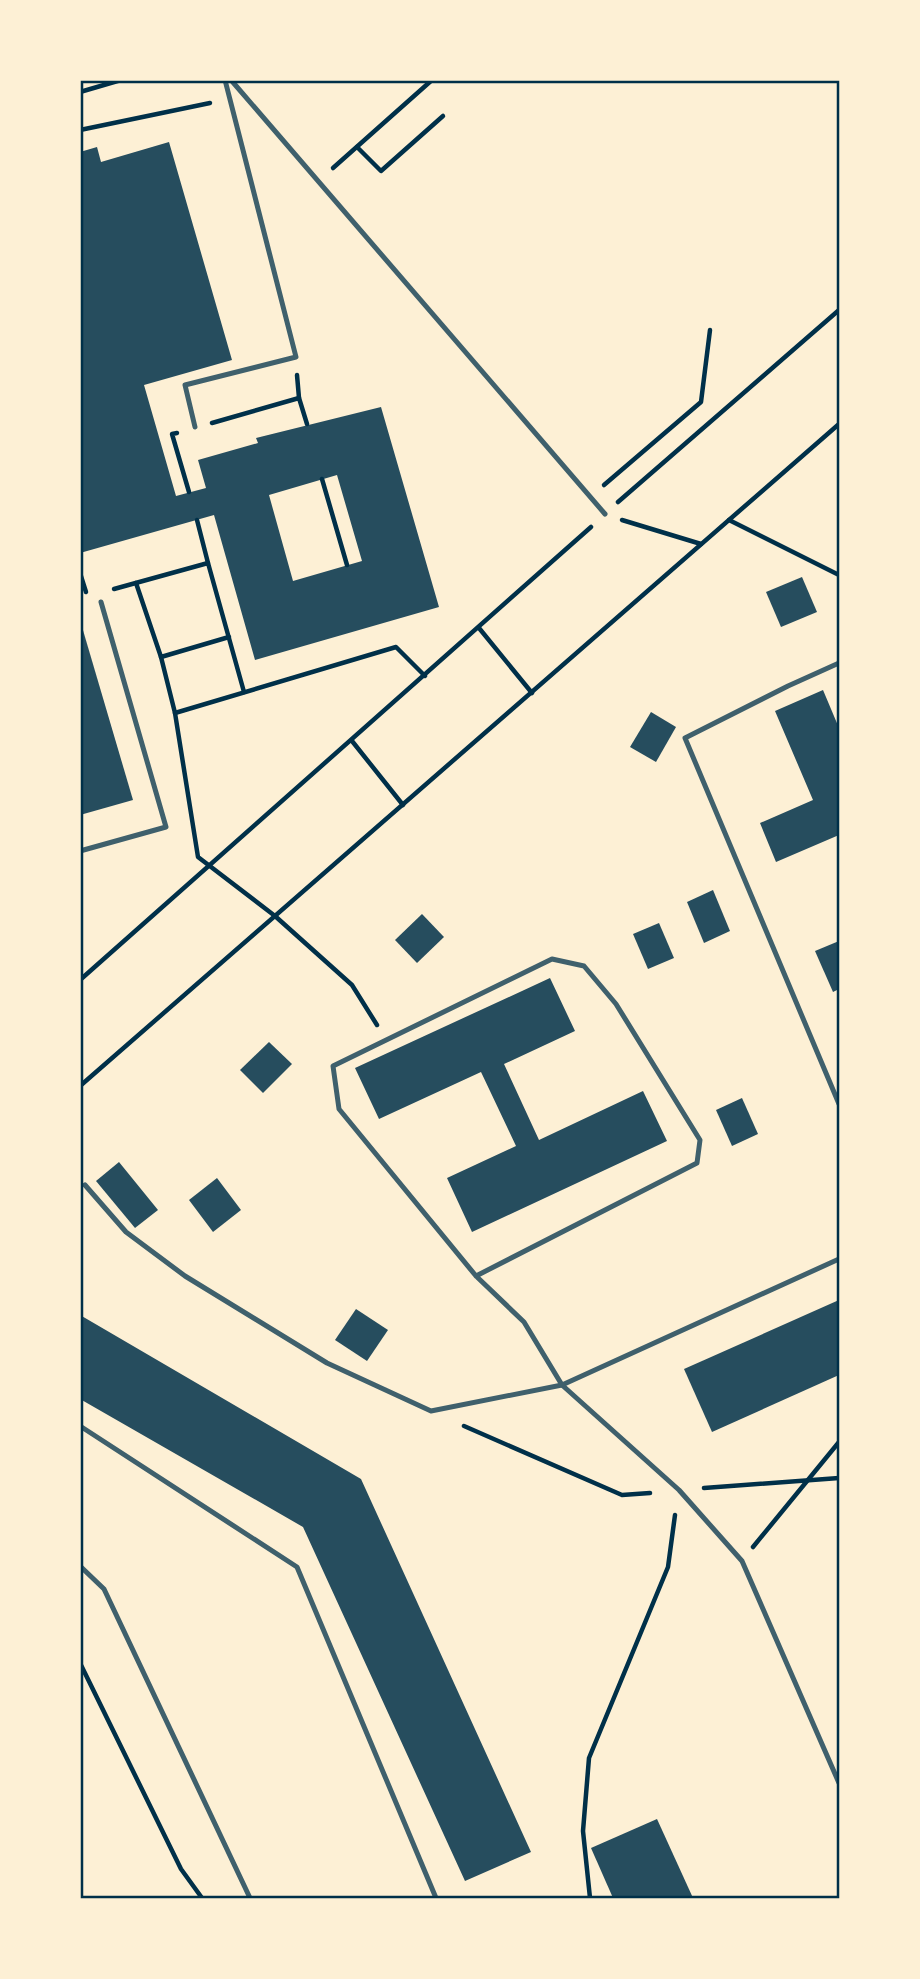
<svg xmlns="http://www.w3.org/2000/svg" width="920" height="1979" viewBox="0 0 920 1979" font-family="'Exo 2',sans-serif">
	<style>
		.building { fill: #264d5e; fill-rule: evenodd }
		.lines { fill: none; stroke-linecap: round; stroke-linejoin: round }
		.path { stroke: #003049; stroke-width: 4.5 }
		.service { stroke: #3f606c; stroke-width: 5 }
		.neatline { fill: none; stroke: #003049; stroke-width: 2.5 }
	</style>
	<rect width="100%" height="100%" fill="#fdf0d5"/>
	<g class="building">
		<path d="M169 142 232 360 144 385 176 496 206 488 198 460 258 443 256 438 381 407 439 607 255 660 214 515 80 553V152L97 147 101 162ZM337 475 362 561 293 581 269 495Z"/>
		<path d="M802 577 817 612 781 627 766 592Z"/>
		<path d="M80 620 133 800 80 815Z"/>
		<path d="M823 690 839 728V835L776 862 760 823 813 800 775 711Z"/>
		<path d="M651 712 676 727 656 762 630 747Z"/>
		<path d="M713 890 730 931 704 943 687 902Z"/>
		<path d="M422 914 444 937 417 963 395 940Z"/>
		<path d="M659 923 674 958 648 969 633 934Z"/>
		<path d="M839 941V989L833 992 815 951Z"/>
		<path d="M550 978 575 1031 504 1064 539 1140 643 1091 667 1141 472 1232 447 1178 516 1146 481 1072 379 1119 355 1068Z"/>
		<path d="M269 1042 292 1064 263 1093 240 1070Z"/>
		<path d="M742 1098 758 1134 732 1146 716 1110Z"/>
		<path d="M119 1162 158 1210 135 1228 96 1181Z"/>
		<path d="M217 1178 241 1210 213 1232 189 1200Z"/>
		<path d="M839 1300V1375L712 1432 684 1369Z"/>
		<path d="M356 1309 388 1330 367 1361 335 1340Z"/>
		<path d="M80 1315 361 1479 531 1852 465 1881 303 1527 80 1399Z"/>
		<path d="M657 1819 693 1898H613L591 1848Z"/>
	</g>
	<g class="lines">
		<g class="path">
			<path d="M80 92 121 80"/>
			<path d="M80 130 210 103"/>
			<path d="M357 147 381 171 443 116"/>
			<path d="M333 168 432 80"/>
			<path d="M297 375 299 398"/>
			<path d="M212 423 299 398 307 424"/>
			<path d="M177 433 172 434 189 492"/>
			<path d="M322 479 347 565"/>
			<path d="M604 485 701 402 710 330"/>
			<path d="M618 502 839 310"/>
			<path d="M197 520 208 563"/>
			<path d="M622 520 701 544"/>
			<path d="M729 520 839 575"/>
			<path d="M80 573 86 592"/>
			<path d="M136 583 161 657 229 637"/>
			<path d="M114 589 208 563 244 692"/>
			<path d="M479 628 532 693"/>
			<path d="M161 657 175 713 198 857 275 916 352 985 377 1025"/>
			<path d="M175 713 396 647 425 676"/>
			<path d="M352 741 403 805"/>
			<path d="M80 980 591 527"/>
			<path d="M80 1086 839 424"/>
			<path d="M464 1426 622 1495 650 1493"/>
			<path d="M704 1488 839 1478"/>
			<path d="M753 1547 839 1442"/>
			<path d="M80 1663 181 1869 202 1898"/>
			<path d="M590 1898 583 1831 589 1758 668 1567 675 1515"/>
		</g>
		<g class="service">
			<path d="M231 80 605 514"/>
			<path d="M195 427 185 385 296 357 225 80"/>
			<path d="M839 663 788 686 685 738 839 1104"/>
			<path d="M80 851 166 827 101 602"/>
			<path d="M85 1185 126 1232 185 1276 327 1363 431 1411 562 1385 839 1259"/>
			<path d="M476 1276 697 1163 700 1140 616 1004 584 966 552 959 333 1066 339 1109 476 1276 524 1322 562 1385 679 1490 742 1561 839 1783"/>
			<path d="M80 1426 297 1567 436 1898"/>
			<path d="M80 1566 104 1589 250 1898"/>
		</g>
	</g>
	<rect width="920" height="1979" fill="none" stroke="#fdf0d5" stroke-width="164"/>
	<rect x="82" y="82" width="756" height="1815" class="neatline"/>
</svg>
